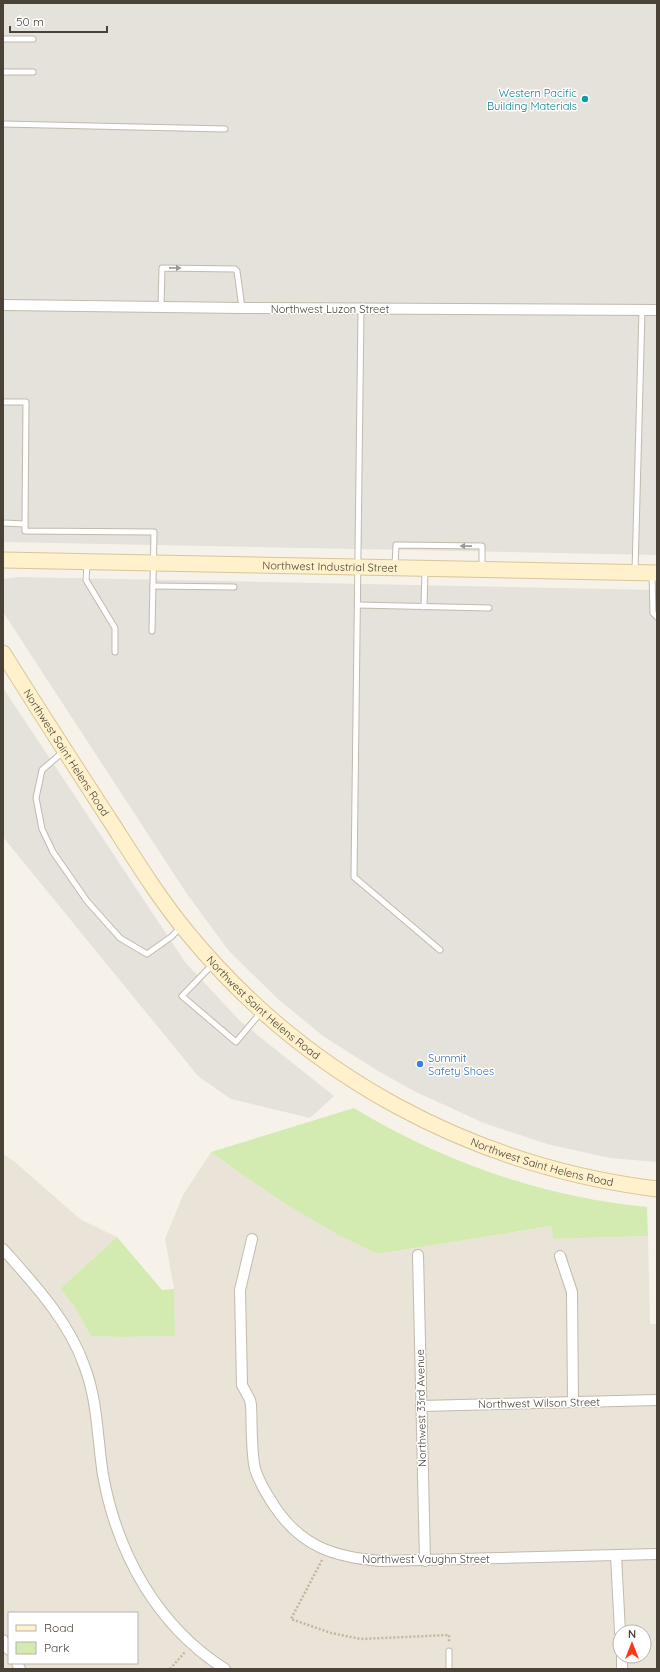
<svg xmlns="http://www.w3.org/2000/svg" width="660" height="1672" viewBox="0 0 660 1672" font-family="Quicksand,sans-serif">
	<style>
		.residential { fill: #eae4d8; fill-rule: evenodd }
		.industrial { fill: #e5e1db }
		.green { fill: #d3ebb1 }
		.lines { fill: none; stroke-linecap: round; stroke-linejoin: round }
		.lane-casing { stroke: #c2baac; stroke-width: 7 }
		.street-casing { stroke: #c2baac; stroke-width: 12 }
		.secondary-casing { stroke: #d8c698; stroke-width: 17 }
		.path { stroke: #c4b59c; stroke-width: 2.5; stroke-dasharray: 2 2; stroke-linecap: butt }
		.lane { stroke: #fff; stroke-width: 5 }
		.street { stroke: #fff; stroke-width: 10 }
		.secondary { stroke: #fff1cb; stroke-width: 15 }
		.oneway { fill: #9b9791 }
		.culture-dot { fill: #0f9aa8; stroke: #fff; stroke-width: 1.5 }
		.shop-dot { fill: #3f7fe0; stroke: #fff; stroke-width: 1.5 }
		.labels { text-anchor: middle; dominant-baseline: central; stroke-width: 3; stroke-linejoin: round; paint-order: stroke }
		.culture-label { font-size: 11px; fill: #0d838f; stroke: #fff; text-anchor: end }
		.street-label { font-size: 11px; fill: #4a4237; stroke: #fff }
		.shop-label { font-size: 11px; fill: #366cbe; stroke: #fff; text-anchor: start }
	</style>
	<rect width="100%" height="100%" fill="#f6f2ea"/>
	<path class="residential" d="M211 1152 237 1171 287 1205 340 1236 377 1254 553 1226 554 1239 648 1236 650 1324H657V1669H3V1154L15 1162 80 1219 117 1237 60 1289 74 1306 91 1336 122 1337 175 1336 174 1289 165 1239 183 1195ZM9 1613H137V1663H9ZM620 1632H644V1656H620Z"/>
	<g class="industrial">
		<path d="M3 3H657V555L3 542Z"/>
		<path d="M18 577 657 590V1162L610 1158 547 1144 484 1123 416 1092 378 1071 323 1036 278 999 229 951 187 894 3 612V579Z"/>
		<path d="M3 688 185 962 240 1021 334 1096 310 1118 231 1099 198 1076 3 837Z"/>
	</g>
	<g class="green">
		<path d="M354 1108C443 1162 543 1197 647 1207L648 1236 553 1239 552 1226 377 1254 340 1236 287 1205 237 1171 211 1152Z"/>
		<path d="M117 1237 162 1290 174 1289 175 1336 122 1337 91 1336 74 1306 60 1289Z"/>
	</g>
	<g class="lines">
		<defs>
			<g id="lane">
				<path d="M3 39H33"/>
				<path d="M3 72H33"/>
				<path d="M3 124 225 129"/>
				<path d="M161 307 162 268 235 269 237 271 242 308"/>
				<path d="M361 309 354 877 440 950"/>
				<path d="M3 402H26L25 524 3 523"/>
				<path d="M25 524V531L154 532 152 631"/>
				<path d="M87 564 86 580 115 628V652"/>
				<path d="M395 565 396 545 482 546V567"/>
				<path d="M635 571 642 310"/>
				<path d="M652 574 653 613 657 617"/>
				<path d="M153 586 234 587"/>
				<path d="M358 605 489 608"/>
				<path d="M424 607 425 570"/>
				<path d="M64 751 42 770 36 798 42 829 53 852 87 901 120 938 147 954 171 937 181 927"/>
				<path d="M213 964 182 996 236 1042 262 1011"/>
				<path d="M449 1669V1651"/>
			</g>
			<g id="street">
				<path d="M3 305 242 308 657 310"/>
				<path d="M252 1239 240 1290 242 1385 250 1400 251 1405C252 1423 251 1452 255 1469 259 1482 267 1495 275 1507 302 1547 334 1557 381 1561L657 1554"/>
				<path d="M3 1249C34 1284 68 1320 84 1365 98 1401 97 1437 103 1475 117 1553 157 1626 225 1669"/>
				<path d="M418 1255 425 1561"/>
				<path d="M560 1256 572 1292 573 1402"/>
				<path d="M421 1406 657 1400"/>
				<path d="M616 1555 620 1632"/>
				<path d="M3 1640 9 1650"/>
				<path d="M622 1656V1669"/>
				<path d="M17 1663 20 1669"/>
			</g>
			<g id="secondary">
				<path id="s1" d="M3 560 657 573"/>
				<path id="s2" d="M3 653C39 711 76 768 113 825 136 861 159 898 186 931 304 1076 472 1166 657 1189"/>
			</g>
		</defs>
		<use href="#lane" class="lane-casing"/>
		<use href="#street" class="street-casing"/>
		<use href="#secondary" class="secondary-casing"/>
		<g class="path">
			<path d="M322 1560 291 1619 331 1633 361 1639 449 1635V1643"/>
			<path d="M170 1669 185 1652"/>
		</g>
		<use href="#lane" class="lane"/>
		<use href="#street" class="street"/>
		<use href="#secondary" class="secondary"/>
	</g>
	<defs><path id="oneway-solid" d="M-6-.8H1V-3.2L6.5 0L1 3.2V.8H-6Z"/></defs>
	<g class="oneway">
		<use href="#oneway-solid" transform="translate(175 268) rotate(1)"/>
		<use href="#oneway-solid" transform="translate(466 546) rotate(-179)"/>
	</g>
	<circle class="culture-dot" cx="585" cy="99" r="4"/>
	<circle class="shop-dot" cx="420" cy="1064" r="4"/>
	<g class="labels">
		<g class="culture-label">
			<text x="577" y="93">Western Pacific<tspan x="577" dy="13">Building Materials</tspan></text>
		</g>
		<g class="street-label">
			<text x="330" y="309">Northwest Luzon Street</text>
			<text stroke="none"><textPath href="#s1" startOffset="327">Northwest Industrial Street</textPath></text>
			<text stroke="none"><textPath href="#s2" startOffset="118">Northwest Saint Helens Road</textPath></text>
			<text stroke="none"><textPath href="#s2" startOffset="442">Northwest Saint Helens Road</textPath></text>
			<text stroke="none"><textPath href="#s2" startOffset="765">Northwest Saint Helens Road</textPath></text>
			<text transform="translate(539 1403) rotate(-1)">Northwest Wilson Street</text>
			<text transform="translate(421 1408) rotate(-91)">Northwest 33rd Avenue</text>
			<text x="426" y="1559">Northwest Vaughn Street</text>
		</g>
		<g class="shop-label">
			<text x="428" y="1058">Summit<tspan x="428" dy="13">Safety Shoes</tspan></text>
		</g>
	</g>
	<rect width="660" height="1672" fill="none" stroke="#4a4237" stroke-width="8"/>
	<rect x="8" y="1612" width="130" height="52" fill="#ffffff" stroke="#b7b3af"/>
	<rect x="16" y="1625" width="20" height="6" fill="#fff1cb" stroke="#b7b3af"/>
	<text x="44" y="1632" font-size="12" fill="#4a4237">Road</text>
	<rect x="16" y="1642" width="20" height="12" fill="#d3ebb1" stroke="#b7b3af"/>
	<text x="44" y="1652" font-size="12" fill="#4a4237">Park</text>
	<g transform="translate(632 1644)"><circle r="19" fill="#ffffff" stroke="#b7b3af"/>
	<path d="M0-3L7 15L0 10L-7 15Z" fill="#ff3518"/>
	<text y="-6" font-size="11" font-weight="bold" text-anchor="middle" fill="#4a4237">N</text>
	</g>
	<path d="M10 26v6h97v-6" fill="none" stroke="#4a4237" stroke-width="2"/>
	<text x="16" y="26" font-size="12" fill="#4a4237" stroke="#ffffff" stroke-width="3" paint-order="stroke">50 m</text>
</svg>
